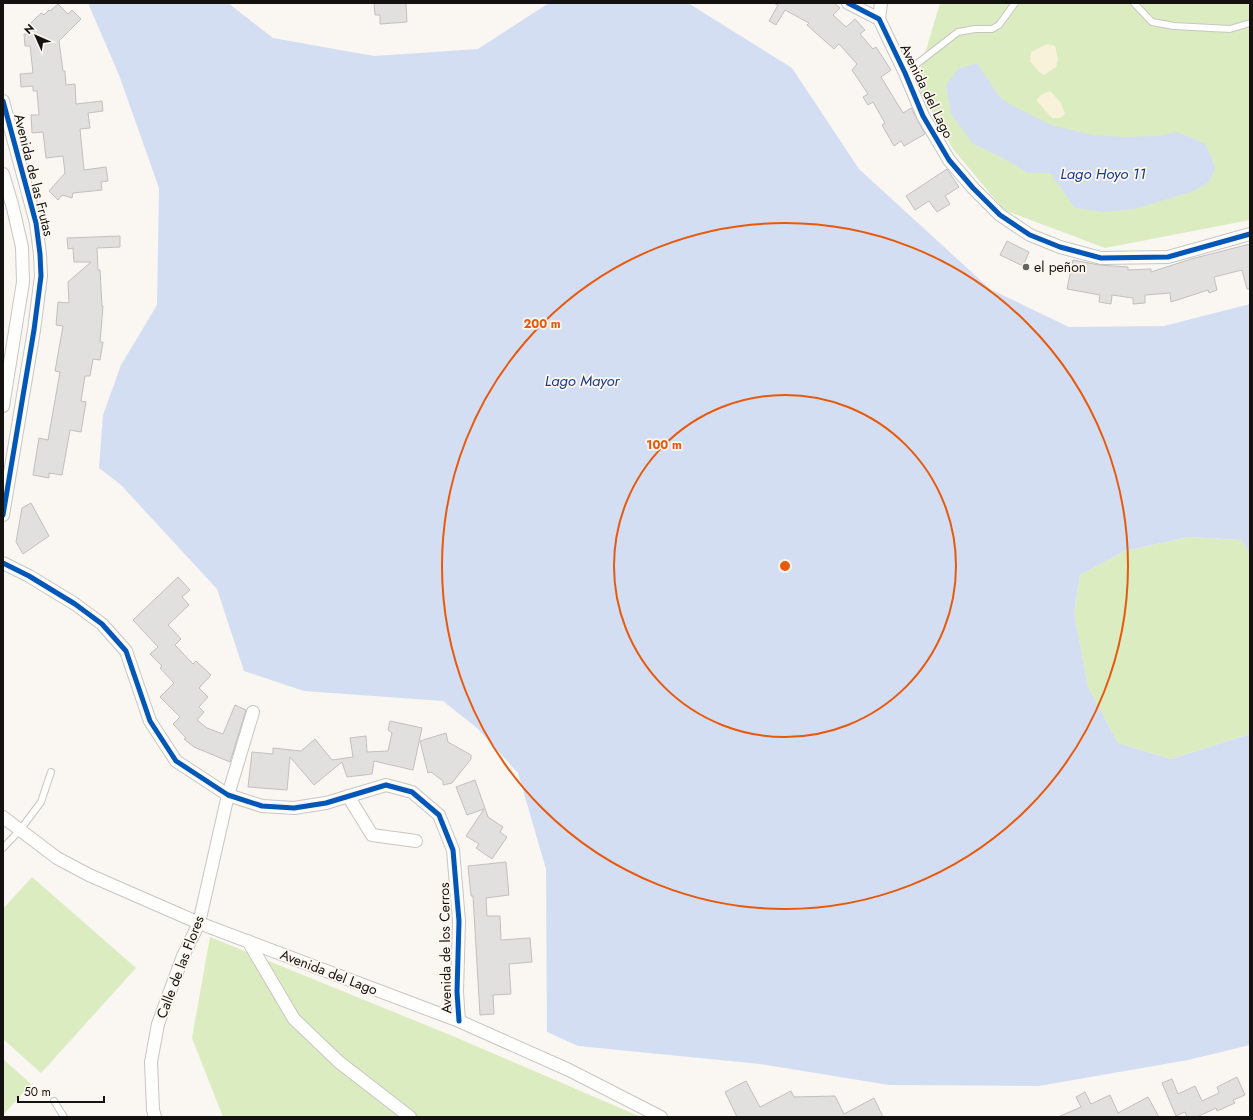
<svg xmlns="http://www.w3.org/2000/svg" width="1253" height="1120" viewBox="0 0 1253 1120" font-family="Jost,sans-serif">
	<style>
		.green { fill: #dcecc1 }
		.sand { fill: #f9f2db }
		.water { fill: #d4def2 }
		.building { fill: #e2dfdf; stroke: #c2c0bf }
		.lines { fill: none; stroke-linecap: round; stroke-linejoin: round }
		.service-casing { stroke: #c8c6c3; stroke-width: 8 }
		.minor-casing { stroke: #c8c6c3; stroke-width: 14 }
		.service { stroke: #fefefd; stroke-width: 6 }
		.minor { stroke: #fefefd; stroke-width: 12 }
		.cycleway-casing { stroke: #fdf7ef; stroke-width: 8 }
		.cycleway { stroke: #0057b8; stroke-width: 5 }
		.ring { fill: none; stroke: #e8590c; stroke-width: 2 }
		.poi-dot { fill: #64625f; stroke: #fdf7ef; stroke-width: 1.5 }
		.labels { text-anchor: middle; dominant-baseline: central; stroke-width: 3.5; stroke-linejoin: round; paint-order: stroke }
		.street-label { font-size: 14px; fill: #141210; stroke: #fdf7ef }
		.poi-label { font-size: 14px; fill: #141210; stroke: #fdf7ef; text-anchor: start }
		.water-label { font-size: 15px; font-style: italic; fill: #143a8b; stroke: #fdf7ef }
		.centre { fill: #e8590c; stroke: #fdf7ef; stroke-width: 2 }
		.ring-label { font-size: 12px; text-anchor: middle; font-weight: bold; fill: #e8590c; stroke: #fdf7ef; stroke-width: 3.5; stroke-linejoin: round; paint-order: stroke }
	</style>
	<rect width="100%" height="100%" fill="#faf6f2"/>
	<g class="green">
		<path d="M940 3H1250V220L1105 248 1004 210 953 149 916 84Z"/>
		<path d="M1189 537 1241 540 1250 553V734L1171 759 1118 743 1088 688 1074 613 1080 575 1125 551Z"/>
		<path d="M32 877 136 968 41 1073 3 1039V909Z"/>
		<path d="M210 937 455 1037 641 1117H223L192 1038Z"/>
		<path d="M3 1059 31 1084 3 1115Z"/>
	</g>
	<g class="sand">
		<path d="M1047 44 1055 46 1058 59 1056 67 1044 75 1039 72 1030 61 1031 52Z"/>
		<path d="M1050 91 1061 103 1065 114 1060 118H1052L1036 100 1041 95Z"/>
	</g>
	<g class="water">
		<path d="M88 3H228L273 38 374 56 478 49 549 3H688L792 68 859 169 990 289 1069 327 1164 326 1250 304V553L1241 540 1189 537 1125 551 1080 575 1074 613 1088 687 1118 743 1171 759 1250 734V1045L1188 1060 1039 1086 889 1085 760 1064 578 1046 547 1032 546 869 518 773 477 728 443 701 304 691 244 671 217 589 121 485 99 468 103 415 121 365 157 305 159 188 119 75Z"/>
		<path d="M977 63 999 96 1011 105 1051 125 1093 135 1123 137 1158 136 1176 132 1190 137 1205 144 1212 158 1215 169 1209 182 1194 191 1135 209 1104 212 1075 208 1050 173H1028L1001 157 973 144 951 114 946 85 958 69Z"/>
	</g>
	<g class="building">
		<path d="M374 3H406L407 22 380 24V15H375Z"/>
		<path d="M773 3H834L840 8 833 15 846 27 855 19 865 30 860 34 873 49 876 47 891 70 881 77 903 113 911 108 925 134 904 146 901 141 894 146 882 125 885 123 873 102 868 105 863 97 868 94 852 70 857 64 839 44 834 49 807 25 809 23 785 10 776 25 769 21 778 5Z"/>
		<path d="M58 4 68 14 72 10 81 19 59 41 63 71H65L66 85 75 84 76 104 102 101 103 111 88 113 90 128 80 129 84 170 106 167 108 181 101 182 102 190 73 193 72 198 62 195 58 200 49 191 65 173 63 156 46 158 43 132 32 133 31 115H39L37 91H33V86L21 87 20 74 33 73 30 46H25L24 34H31L29 25 41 13 44 15 49 10 50 11Z"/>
		<path d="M947 169 959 187 945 196 950 204 937 212 929 201 915 210 906 196Z"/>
		<path d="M120 236V247L97 248 98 270H100L102 306H103L100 342H103L100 360 93 359 90 376H85L81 401 86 402 81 432 70 430 62 475 49 473V478L33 475 39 438 48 440 60 372 55 371 63 326 56 325 58 302 69 303 68 282 91 262H74L73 248 68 249 67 238Z"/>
		<path d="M1007 241 1029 252 1023 266 1000 255Z"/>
		<path d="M1250 244V289H1247L1242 270 1214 277 1217 290 1209 293 1208 290 1171 302 1170 293 1145 295V303L1133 304V298L1112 295 1111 304 1099 302 1100 295 1067 289 1073 260 1099 265 1128 267V270L1151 269V272L1191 259Z"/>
		<path d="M31 503 49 536 23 554 16 542 22 508Z"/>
		<path d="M178 577 190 590 182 597 189 605 168 625 181 639 175 645 193 664 196 661 211 675 199 688 208 697 199 707 204 712 197 720 207 728 223 734 235 705 246 710 230 762 194 747 184 739 186 738 173 724 180 717 160 697 174 683 160 668 162 666 150 654 158 647 133 620Z"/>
		<path d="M390 721 422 728 413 770 374 761 372 774 347 777 342 762 314 785 290 757 287 790 248 787 252 752 273 754V748L301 751 315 739 332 760 353 757 350 738 366 736 367 752 388 751 392 733 388 730Z"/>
		<path d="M446 733 448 742 471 755V759L452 783 443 785V781L431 772 428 773 420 741Z"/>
		<path d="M475 780 488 817 503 827 500 832 507 837 492 859 476 848 479 844 466 836 484 809 467 815 456 787Z"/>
		<path d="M506 862 509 895 486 898 487 916H500L501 940 530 938 532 962 509 964 511 994 493 995 494 1014 480 1015 473 896H471L468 866Z"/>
		<path d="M1237 1077 1245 1095 1233 1100 1235 1103 1217 1111 1216 1108 1197 1117H1187L1185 1112 1176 1116 1162 1083 1172 1079 1178 1094 1195 1086 1202 1101 1219 1093 1217 1087Z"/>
		<path d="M746 1081 760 1107 791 1091 794 1097 835 1096 844 1114 874 1098 883 1117H737L725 1092Z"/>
		<path d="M1085 1092 1091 1104 1110 1095 1118 1113 1148 1097 1159 1117H1058L1081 1107 1076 1097Z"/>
	</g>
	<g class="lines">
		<defs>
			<g id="service">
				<path d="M1134 3 1152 22 1174 26 1230 29 1250 23"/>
				<path d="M905 73 958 32 975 29H992L999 25 1015 3"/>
				<path d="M3 848 20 830 41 802 51 772"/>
				<path d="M54 1101 64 1117"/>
			</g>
			<g id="minor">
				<path d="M848 3 879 19 905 73 923 116 949 160 973 188 1000 215 1030 235 1060 247 1101 258 1168 257 1250 234"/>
				<path d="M879 19 881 3"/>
				<path d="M3 101 36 223 40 254 41 276 34 330 3 515"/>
				<path d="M3 174 13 208 22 247 23 282 3 406"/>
				<path d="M3 563 29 576 75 604 102 624 126 651 150 721 176 761 228 795 262 806 294 808 326 803 386 785 412 792 439 815 453 850 459 921 457 992 459 1021"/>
				<path d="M348 796 372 835 416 841"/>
				<path d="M3 817 57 858 89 875 199 923 459 1021 569 1070 661 1117"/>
				<path d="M248 941 294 1019 339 1062 410 1117"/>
				<path d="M155 1117 153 1110 151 1062 158 1024 183 956 199 923 228 795 253 712"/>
			</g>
		</defs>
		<use href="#service" class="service-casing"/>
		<use href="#minor" class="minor-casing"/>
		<use href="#service" class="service"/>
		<use href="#minor" class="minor"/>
		<defs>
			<g id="cycleway">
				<path d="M848 3 879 19 905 73 923 116 949 160 973 188 1000 215 1030 235 1060 247 1101 258 1168 257 1250 234"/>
				<path d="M3 101 36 223 40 254 41 276 34 330 3 515"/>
				<path d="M3 563 29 576 75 604 102 624 126 651 150 721 176 761 228 795 262 806 294 808 326 803 386 785 412 792 439 815 453 850 459 921 457 992 459 1021"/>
			</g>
		</defs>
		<use href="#cycleway" class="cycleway-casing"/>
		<use href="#cycleway" class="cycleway"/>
	</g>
	<g class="ring">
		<circle cx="785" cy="566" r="171"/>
		<circle cx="785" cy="566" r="343"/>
	</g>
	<circle class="poi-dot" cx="1026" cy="267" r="4"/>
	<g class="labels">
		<g class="street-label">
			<text transform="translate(927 91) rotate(64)">Avenida del Lago</text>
			<text transform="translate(34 175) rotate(76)">Avenida de las Frutas</text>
			<text transform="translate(445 948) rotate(-91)">Avenida de los Cerros</text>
			<text transform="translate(180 967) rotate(-69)">Calle de las Flores</text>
			<text transform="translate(329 972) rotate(21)">Avenida del Lago</text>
		</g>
		<g class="poi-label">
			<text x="1034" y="267">el peñon</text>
		</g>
		<g class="water-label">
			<text x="1103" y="174">Lago Hoyo 11</text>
			<text x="582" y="381">Lago Mayor</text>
		</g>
	</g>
	<circle cx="785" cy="566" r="6" class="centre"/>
	<g class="ring-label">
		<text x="542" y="328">200 m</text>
		<text x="664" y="449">100 m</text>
	</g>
	<rect width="1253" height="1120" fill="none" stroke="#141210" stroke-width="8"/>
	<g transform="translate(36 36) rotate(315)" stroke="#fdf7ef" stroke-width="3" paint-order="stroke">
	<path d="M0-3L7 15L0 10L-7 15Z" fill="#141210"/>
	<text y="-6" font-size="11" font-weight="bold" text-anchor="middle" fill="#141210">N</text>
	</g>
	<path d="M18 1096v6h86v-6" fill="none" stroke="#141210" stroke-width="2"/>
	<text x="24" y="1096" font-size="12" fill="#141210" stroke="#fdf7ef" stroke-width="3" paint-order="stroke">50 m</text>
</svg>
